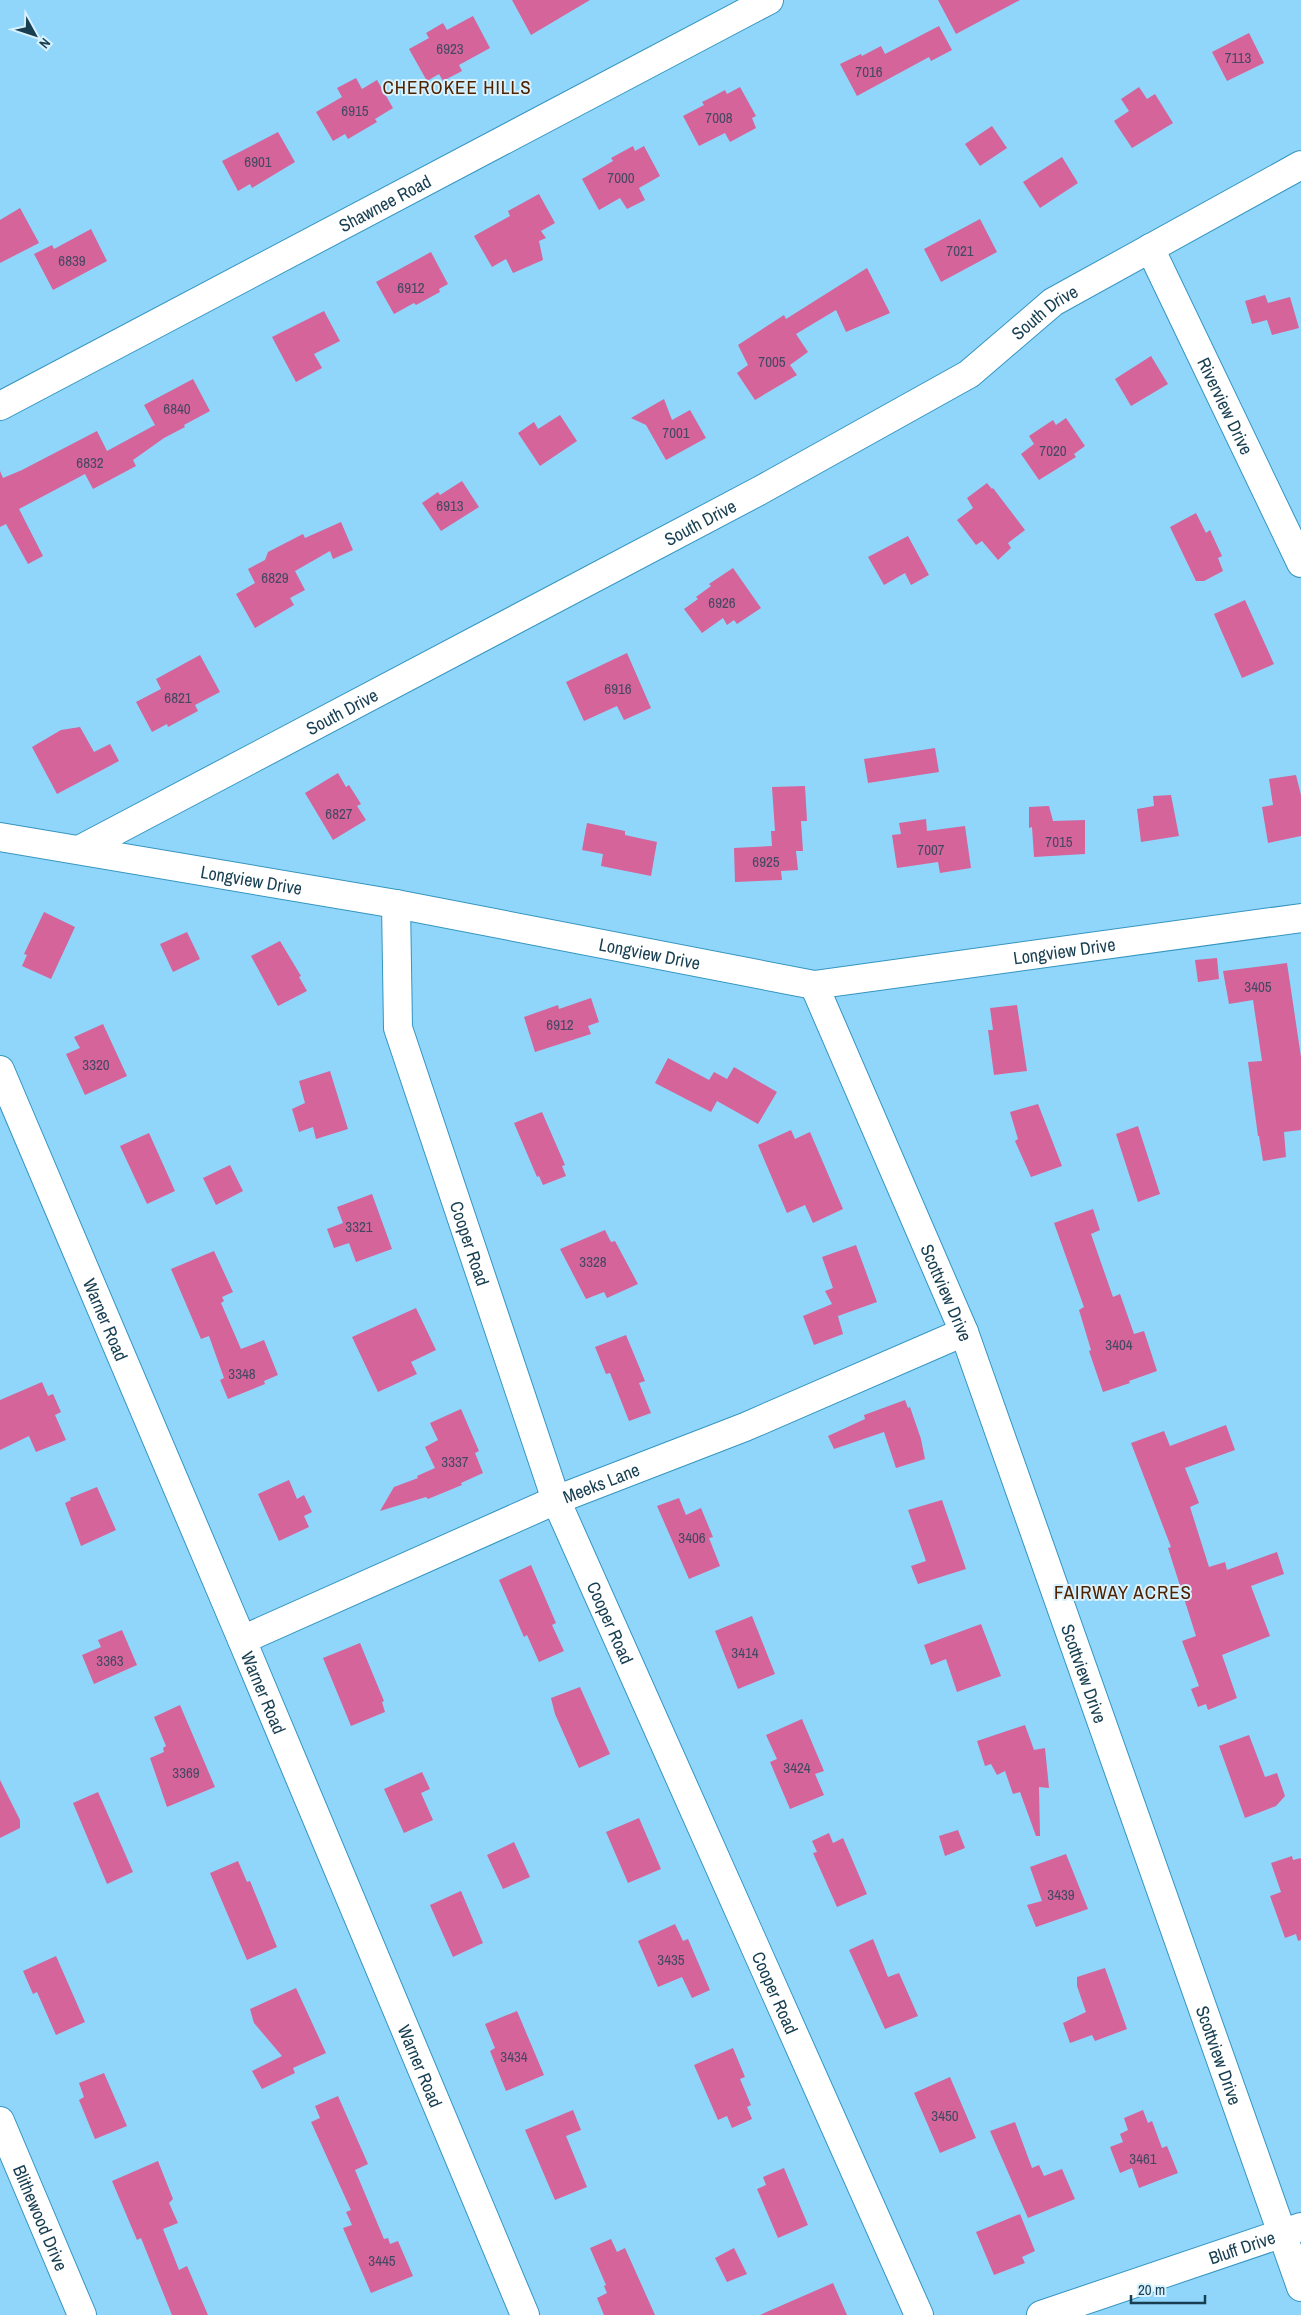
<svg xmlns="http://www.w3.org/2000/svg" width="1301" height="2315" viewBox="0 0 1301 2315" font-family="'Archivo Narrow',sans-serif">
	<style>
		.building { fill: #d4649a }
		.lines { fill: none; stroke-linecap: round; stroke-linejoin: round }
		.minor-casing { stroke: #3595c0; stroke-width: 30 }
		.tertiary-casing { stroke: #3595c0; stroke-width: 30 }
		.minor { stroke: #fff; stroke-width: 28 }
		.tertiary { stroke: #fff; stroke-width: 28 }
		.labels { text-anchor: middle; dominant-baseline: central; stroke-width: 4; stroke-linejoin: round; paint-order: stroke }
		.number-label { font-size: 15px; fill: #464863 }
		.street-label { font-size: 18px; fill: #173e51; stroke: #d7f1fe }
		.neighbourhood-label { font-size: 19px; letter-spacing: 1px; fill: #4f2200; stroke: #d7f1fe }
	</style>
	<rect width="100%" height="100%" fill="#90d6fb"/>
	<g class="building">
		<path d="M512 0H590L531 35Z"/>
		<path d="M938 0H1020L956 34Z"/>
		<path d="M473 16 490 48 459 65 462 71 443 81 439 74 427 81 409 49 429 38 426 33 443 23 447 30Z"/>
		<path d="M939 26 952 50 931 61 929 57 857 96 840 64 861 54 862 56 881 46 885 54Z"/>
		<path d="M1249 33 1264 63 1227 81 1212 52Z"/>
		<path d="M356 78 362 89 377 80 393 108 375 119 377 122 348 139 345 134 333 141 316 112 342 97 337 88Z"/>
		<path d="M740 87 756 116 752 118 756 128 730 142 725 133 699 146 683 116 704 105 702 102 714 96 725 90 727 94Z"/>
		<path d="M1139 87 1147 99 1155 94 1173 123 1132 148 1114 121 1129 111 1121 99Z"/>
		<path d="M992 126 1007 148 980 166 965 144Z"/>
		<path d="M278 132 295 162 252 188 250 184 238 191 222 161Z"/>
		<path d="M633 146 635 151 644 146 660 176 639 188 645 200 627 209 620 198 599 210 582 179 613 161 611 158Z"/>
		<path d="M1062 157 1078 183 1040 208 1023 182Z"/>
		<path d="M539 194 555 223 541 231 546 238 539 241 543 260 513 273 506 259 492 267 474 236 510 216 508 211Z"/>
		<path d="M20 208 39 243 0 263V220Z"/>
		<path d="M980 219 997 252 941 282 924 249Z"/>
		<path d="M91 229 107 261 53 290 34 254 52 245 54 249Z"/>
		<path d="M431 252 448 284 439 289 440 292 416 305 414 303 394 314 376 282Z"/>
		<path d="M867 268 890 313 846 332 836 310 796 334 808 352 790 365 797 375 755 400 737 373 748 365 738 345 784 315 786 319Z"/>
		<path d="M1265 295 1268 303 1290 297 1299 328 1272 335 1267 320 1252 324 1245 301Z"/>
		<path d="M324 311 340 341 314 354 322 368 296 382 272 337Z"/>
		<path d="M1151 356 1168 384 1131 406 1115 379Z"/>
		<path d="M193 379 210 411 184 425 185 427 164 438 133 460 136 466 93 489 85 474 19 509 43 556 28 564 6 524 0 527V471L3 478 22 470 97 431 107 451 155 425 144 405Z"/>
		<path d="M664 399 672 420 690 410 706 438 666 460 646 425 631 418Z"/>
		<path d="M560 415 577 441 540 466 518 433 534 422 538 429Z"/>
		<path d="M1066 418 1085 446 1074 454 1076 457 1039 480 1021 454 1034 444 1029 436 1053 420 1056 425Z"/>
		<path d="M462 481 479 507 441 531 422 503 438 492 440 495Z"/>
		<path d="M987 483 992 489 993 488 1025 530 1008 543 1011 548 998 560 982 541 976 545 957 520 973 508 967 498Z"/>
		<path d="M1196 513 1206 533 1210 530 1222 556 1218 558 1223 571 1204 581H1196L1170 527Z"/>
		<path d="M341 522 353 550 333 559 330 551 295 571 305 590 290 598 294 605 255 628 236 594 255 583 248 569 265 560 268 552 303 534 305 538Z"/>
		<path d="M908 536 929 575 911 585 905 573 884 585 868 557Z"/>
		<path d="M733 568 761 608 737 624 734 620 727 625 723 618 702 633 684 609 698 599 696 597 711 586 709 584Z"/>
		<path d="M1245 600 1274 664 1242 678 1214 614Z"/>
		<path d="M627 653 651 708 624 720 617 706 584 721 566 682Z"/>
		<path d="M200 655 220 692 195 705 198 711 168 727 167 724 152 732 136 702 161 689 156 679Z"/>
		<path d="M80 727 94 752 110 744 119 761 57 794 32 747 61 730Z"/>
		<path d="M935 748 939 772 868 783 864 759Z"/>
		<path d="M338 773 346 787 349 785 361 804 357 806 366 820 333 840 305 793Z"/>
		<path d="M1296 775 1301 795V836L1268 843 1262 807 1273 805 1269 779Z"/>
		<path d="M805 786 807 821H801L803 851H796L798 870 781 871 782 880 735 882 734 848 772 846 771 831H775L772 787Z"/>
		<path d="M1171 795 1179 836 1141 842 1137 809 1154 806 1153 796Z"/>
		<path d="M1049 806 1053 821 1085 820V854L1034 857 1032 827 1029 828V807Z"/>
		<path d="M926 819 927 831 965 826 971 868 940 873 938 862 897 868 892 835 901 834 899 823Z"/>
		<path d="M587 823 625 831V835L657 842 651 876 601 866 603 854 582 850Z"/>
		<path d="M44 912 75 927 51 979 22 966 27 955 24 954Z"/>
		<path d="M187 932 200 959 173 972 160 944Z"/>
		<path d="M280 941 301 976 299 977 307 991 278 1006 251 956Z"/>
		<path d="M1217 958 1219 979 1198 982 1195 960Z"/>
		<path d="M1287 963 1301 1057V1130L1284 1132 1286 1157 1263 1161 1259 1136H1258L1248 1062 1262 1061 1253 1000 1229 1004 1223 971Z"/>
		<path d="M591 998 599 1022 588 1026 591 1034 535 1052 524 1017 558 1005 559 1009Z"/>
		<path d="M1017 1005 1027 1071 994 1075 988 1030H993L990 1008Z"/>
		<path d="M103 1024 127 1076 85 1095 66 1054 80 1048 74 1037Z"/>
		<path d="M668 1058 709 1080 714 1072 727 1079 734 1067 777 1092 758 1124 717 1101 711 1112 655 1083Z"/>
		<path d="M330 1071 348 1129 316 1139 313 1127 299 1132 292 1109 305 1103 299 1081Z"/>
		<path d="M1038 1104 1062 1166 1031 1177 1015 1141 1018 1139 1010 1112Z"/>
		<path d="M542 1112 565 1165 562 1166 566 1176 543 1185 539 1176 537 1177 514 1123Z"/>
		<path d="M1138 1126 1160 1194 1138 1202 1116 1134Z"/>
		<path d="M791 1130 795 1139 810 1132 843 1209 813 1223 805 1205 787 1213 758 1145Z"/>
		<path d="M149 1133 175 1191 147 1204 120 1146Z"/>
		<path d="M230 1165 243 1191 216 1205 203 1178Z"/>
		<path d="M372 1194 392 1249 356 1262 349 1243 334 1248 327 1229 343 1223 337 1207Z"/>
		<path d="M1093 1209 1100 1230 1091 1234 1113 1297 1120 1294 1134 1334 1144 1331 1157 1371 1129 1381 1130 1383 1103 1392 1089 1351 1091 1350 1079 1310 1084 1307 1054 1223Z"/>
		<path d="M605 1230 611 1242 615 1241 638 1284 607 1298 604 1292 586 1299 560 1249Z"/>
		<path d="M856 1245 877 1302 838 1316 837 1313 843 1334 814 1345 803 1316 832 1304 825 1291 833 1288 822 1257Z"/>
		<path d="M214 1251 233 1292 222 1297 224 1301 221 1303 241 1349 264 1340 278 1375 264 1381 265 1384 228 1399 220 1380 224 1378 209 1336 201 1339 171 1269Z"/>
		<path d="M416 1308 436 1350 411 1362 417 1374 378 1392 352 1337Z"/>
		<path d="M626 1335 645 1381 639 1383 651 1413 629 1421 610 1373 606 1374 595 1347Z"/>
		<path d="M42 1382 48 1396 53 1394 61 1412 55 1415 66 1440 36 1452 29 1436 0 1450V1400Z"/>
		<path d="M905 1400 908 1408 910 1407 921 1439 925 1459 896 1468 884 1432 834 1449 828 1436 865 1419 864 1415Z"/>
		<path d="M461 1409 479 1451 475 1453 483 1473 461 1483 462 1485 428 1499 426 1497 380 1511 394 1487 418 1478 417 1476 435 1468 425 1447 438 1440 430 1423Z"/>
		<path d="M1226 1425 1235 1450 1185 1468 1199 1503 1190 1507 1209 1567 1225 1562 1227 1570 1277 1552 1284 1574 1251 1586 1270 1636 1222 1655 1237 1698 1208 1710 1206 1704 1198 1707 1191 1689 1199 1686 1182 1641 1196 1636 1168 1548 1171 1547 1131 1443 1164 1431 1170 1446Z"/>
		<path d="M289 1480 297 1499 304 1495 312 1512 304 1516 309 1527 279 1541 258 1494Z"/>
		<path d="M97 1487 116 1530 81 1546 65 1503 71 1500 70 1498Z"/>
		<path d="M679 1498 686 1515 701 1508 713 1537 709 1538 720 1566 689 1579 657 1506Z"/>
		<path d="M942 1500 966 1569 918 1584 911 1566 926 1561 908 1510Z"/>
		<path d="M531 1565 556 1623 552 1625 564 1651 539 1662 527 1635 524 1637 499 1580Z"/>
		<path d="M752 1616 775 1674 738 1689 715 1631Z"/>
		<path d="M981 1624 1001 1676 957 1692 946 1659 931 1665 924 1645Z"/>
		<path d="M122 1630 137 1665 94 1684 82 1655 101 1647 98 1640Z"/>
		<path d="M360 1643 384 1701 382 1702 385 1712 351 1726 323 1658Z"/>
		<path d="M580 1687 610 1754 579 1768 555 1714 551 1698Z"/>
		<path d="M180 1705 215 1787 167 1807 150 1758 164 1752 163 1748 166 1746 154 1717Z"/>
		<path d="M802 1719 824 1771 815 1774 824 1795 790 1809 770 1762 777 1759 766 1735Z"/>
		<path d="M1025 1725 1034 1750 1045 1748 1049 1788 1039 1787 1040 1836H1036L1020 1792 1013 1794 1005 1771 997 1775 991 1764 985 1766 977 1741Z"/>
		<path d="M1249 1735 1265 1777 1277 1773 1285 1796 1276 1806 1245 1818 1219 1746Z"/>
		<path d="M422 1772 430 1789 421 1793 433 1820 404 1833 384 1789Z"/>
		<path d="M0 1780 20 1820V1828L0 1838Z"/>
		<path d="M98 1792 133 1872 107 1884 73 1803Z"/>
		<path d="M639 1818 661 1869 628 1883 606 1832Z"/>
		<path d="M958 1830 965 1848 945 1856 939 1836Z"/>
		<path d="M829 1833 833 1843 843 1838 867 1894 837 1907 813 1853 817 1852 812 1841Z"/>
		<path d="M514 1842 530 1877 503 1889 487 1855Z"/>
		<path d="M1066 1854 1088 1909 1036 1927 1027 1905 1042 1901 1030 1867Z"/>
		<path d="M1292 1856 1293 1860 1301 1858V1940L1298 1941 1296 1934 1285 1938 1270 1896 1281 1892 1271 1863Z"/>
		<path d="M238 1861 247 1882 250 1881 277 1947 247 1960 210 1873Z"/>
		<path d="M461 1891 483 1943 453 1957 430 1905Z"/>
		<path d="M675 1924 683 1941 688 1939 710 1990 692 1998 682 1977 658 1987 638 1941Z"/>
		<path d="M873 1939 888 1977 899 1973 918 2016 885 2029 849 1950Z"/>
		<path d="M56 1956 85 2022 56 2035 37 1992 33 1994 23 1971Z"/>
		<path d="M1105 1968 1127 2029 1095 2041 1092 2035 1070 2043 1063 2023 1086 2012 1077 1986V1977Z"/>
		<path d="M296 1988 326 2053 293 2068 295 2073 262 2089 252 2071 282 2056 254 2023 250 2009Z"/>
		<path d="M517 2011 544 2075 506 2091 490 2051 495 2048 485 2024Z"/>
		<path d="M733 2048 745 2077 740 2079 751 2105 747 2107 752 2119 732 2128 727 2116 718 2120 694 2065Z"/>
		<path d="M104 2073 127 2126 95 2139 79 2100 84 2097 79 2083Z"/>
		<path d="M950 2077 976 2138 940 2153 914 2093Z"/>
		<path d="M338 2096 368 2164 355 2170 384 2239 388 2238 390 2244 398 2241 413 2276 371 2293 343 2228 352 2225 346 2212 351 2210 311 2122 320 2118 315 2106Z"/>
		<path d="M573 2110 581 2130 566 2136 587 2187 555 2200 525 2130Z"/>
		<path d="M1143 2110 1148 2123 1152 2121 1162 2148 1167 2146 1178 2173 1139 2188 1132 2168 1120 2173 1110 2147 1123 2142 1120 2134 1128 2130 1124 2118Z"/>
		<path d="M1015 2122 1032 2168 1039 2165 1044 2176 1062 2169 1075 2199 1028 2218 990 2131Z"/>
		<path d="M158 2161 173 2199 169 2203 178 2223 163 2229 179 2270 187 2266 208 2315H172L141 2238 137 2240 112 2181Z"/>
		<path d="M784 2168 808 2225 778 2238 757 2189 766 2185 763 2177Z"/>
		<path d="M1020 2214 1035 2251 1022 2257 1025 2263 994 2275 976 2232Z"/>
		<path d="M611 2239 617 2252 625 2248 655 2315H604L597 2298 607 2293 604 2286 606 2285 590 2248Z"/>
		<path d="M734 2248 747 2274 727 2282 715 2258Z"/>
		<path d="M833 2283 847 2315H760Z"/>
	</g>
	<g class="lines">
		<defs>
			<g id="minor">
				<path id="s1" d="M1150 248 1301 563"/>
				<path id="s2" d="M0 406 769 0"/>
				<path id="s3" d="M81 849 759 491 969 374 1053 302 1301 165"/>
				<path id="s4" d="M396 904 398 1028 556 1500 919 2315"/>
				<path id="s5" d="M814 985 964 1332 1301 2287"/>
				<path id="s6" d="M0 1070 242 1640 525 2315"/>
				<path id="s7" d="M242 1640 556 1500 745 1427 964 1332"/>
				<path id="s8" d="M0 2121 82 2315"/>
				<path id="s9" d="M1041 2315 1301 2227"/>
			</g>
			<g id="tertiary">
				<path id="s10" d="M0 837 396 904 814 985 1301 918"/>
			</g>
		</defs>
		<use href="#minor" class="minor-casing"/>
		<use href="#tertiary" class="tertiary-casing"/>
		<use href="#minor" class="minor"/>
		<use href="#tertiary" class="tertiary"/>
	</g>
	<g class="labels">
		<g class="number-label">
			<text x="450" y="48">6923</text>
			<text x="1238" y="57">7113</text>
			<text x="869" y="71">7016</text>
			<text x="355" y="110">6915</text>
			<text x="719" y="117">7008</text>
			<text x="258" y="161">6901</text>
			<text x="621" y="177">7000</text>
			<text x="960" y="250">7021</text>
			<text x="72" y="260">6839</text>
			<text x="411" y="287">6912</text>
			<text x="772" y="361">7005</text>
			<text x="177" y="408">6840</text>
			<text x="676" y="432">7001</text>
			<text x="1053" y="450">7020</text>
			<text x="90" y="462">6832</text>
			<text x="450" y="505">6913</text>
			<text x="275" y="577">6829</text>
			<text x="722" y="602">6926</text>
			<text x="618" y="688">6916</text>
			<text x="178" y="697">6821</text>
			<text x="339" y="813">6827</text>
			<text x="1059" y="841">7015</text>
			<text x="931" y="849">7007</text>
			<text x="766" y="861">6925</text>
			<text x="1258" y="986">3405</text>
			<text x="560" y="1024">6912</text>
			<text x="96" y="1064">3320</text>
			<text x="359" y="1226">3321</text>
			<text x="593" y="1261">3328</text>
			<text x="1119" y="1344">3404</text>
			<text x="242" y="1373">3348</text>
			<text x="455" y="1461">3337</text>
			<text x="692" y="1537">3406</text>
			<text x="745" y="1652">3414</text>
			<text x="110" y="1660">3363</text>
			<text x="797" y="1767">3424</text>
			<text x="186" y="1772">3369</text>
			<text x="1061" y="1894">3439</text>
			<text x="671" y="1959">3435</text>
			<text x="514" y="2056">3434</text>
			<text x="945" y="2115">3450</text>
			<text x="1143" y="2158">3461</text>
			<text x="382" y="2260">3445</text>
		</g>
		<g class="street-label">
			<text stroke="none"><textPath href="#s2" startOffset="435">Shawnee Road</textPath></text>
			<text stroke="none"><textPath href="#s3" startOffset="1105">South Drive</textPath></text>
			<text stroke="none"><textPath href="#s1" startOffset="175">Riverview Drive</textPath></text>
			<text stroke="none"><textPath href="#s3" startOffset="700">South Drive</textPath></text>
			<text stroke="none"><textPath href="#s3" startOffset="295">South Drive</textPath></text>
			<text stroke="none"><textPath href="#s10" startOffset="255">Longview Drive</textPath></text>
			<text stroke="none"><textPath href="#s10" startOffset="1080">Longview Drive</textPath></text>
			<text stroke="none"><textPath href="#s10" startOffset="660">Longview Drive</textPath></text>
			<text stroke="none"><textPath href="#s4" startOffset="351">Cooper Road</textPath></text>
			<text stroke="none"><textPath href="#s5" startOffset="335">Scottview Drive</textPath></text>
			<text stroke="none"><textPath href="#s6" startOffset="271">Warner Road</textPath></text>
			<text stroke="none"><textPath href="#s7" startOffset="392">Meeks Lane</textPath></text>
			<text stroke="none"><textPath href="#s4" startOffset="756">Cooper Road</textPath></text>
			<text stroke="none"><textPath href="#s5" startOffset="740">Scottview Drive</textPath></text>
			<text stroke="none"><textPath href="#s6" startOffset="676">Warner Road</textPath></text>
			<text stroke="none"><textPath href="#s4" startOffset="1161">Cooper Road</textPath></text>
			<text stroke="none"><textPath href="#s5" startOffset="1145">Scottview Drive</textPath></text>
			<text stroke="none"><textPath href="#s6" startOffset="1081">Warner Road</textPath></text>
			<text stroke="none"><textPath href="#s8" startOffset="105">Blithewood Drive</textPath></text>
			<text stroke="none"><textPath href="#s9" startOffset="212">Bluff Drive</textPath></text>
		</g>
		<g class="neighbourhood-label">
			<text x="457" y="87">CHEROKEE HILLS</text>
			<text x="1123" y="1592">FAIRWAY ACRES</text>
		</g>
	</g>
	<g transform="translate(35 35) rotate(130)" stroke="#d7f1fe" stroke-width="4" paint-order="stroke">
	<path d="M0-4L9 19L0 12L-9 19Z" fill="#173e51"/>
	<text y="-8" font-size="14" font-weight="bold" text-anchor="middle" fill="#173e51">N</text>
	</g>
	<path d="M1131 2295v8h74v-8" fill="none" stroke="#173e51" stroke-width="2.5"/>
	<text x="1138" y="2295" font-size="15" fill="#173e51" stroke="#d7f1fe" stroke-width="4" paint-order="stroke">20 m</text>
</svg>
